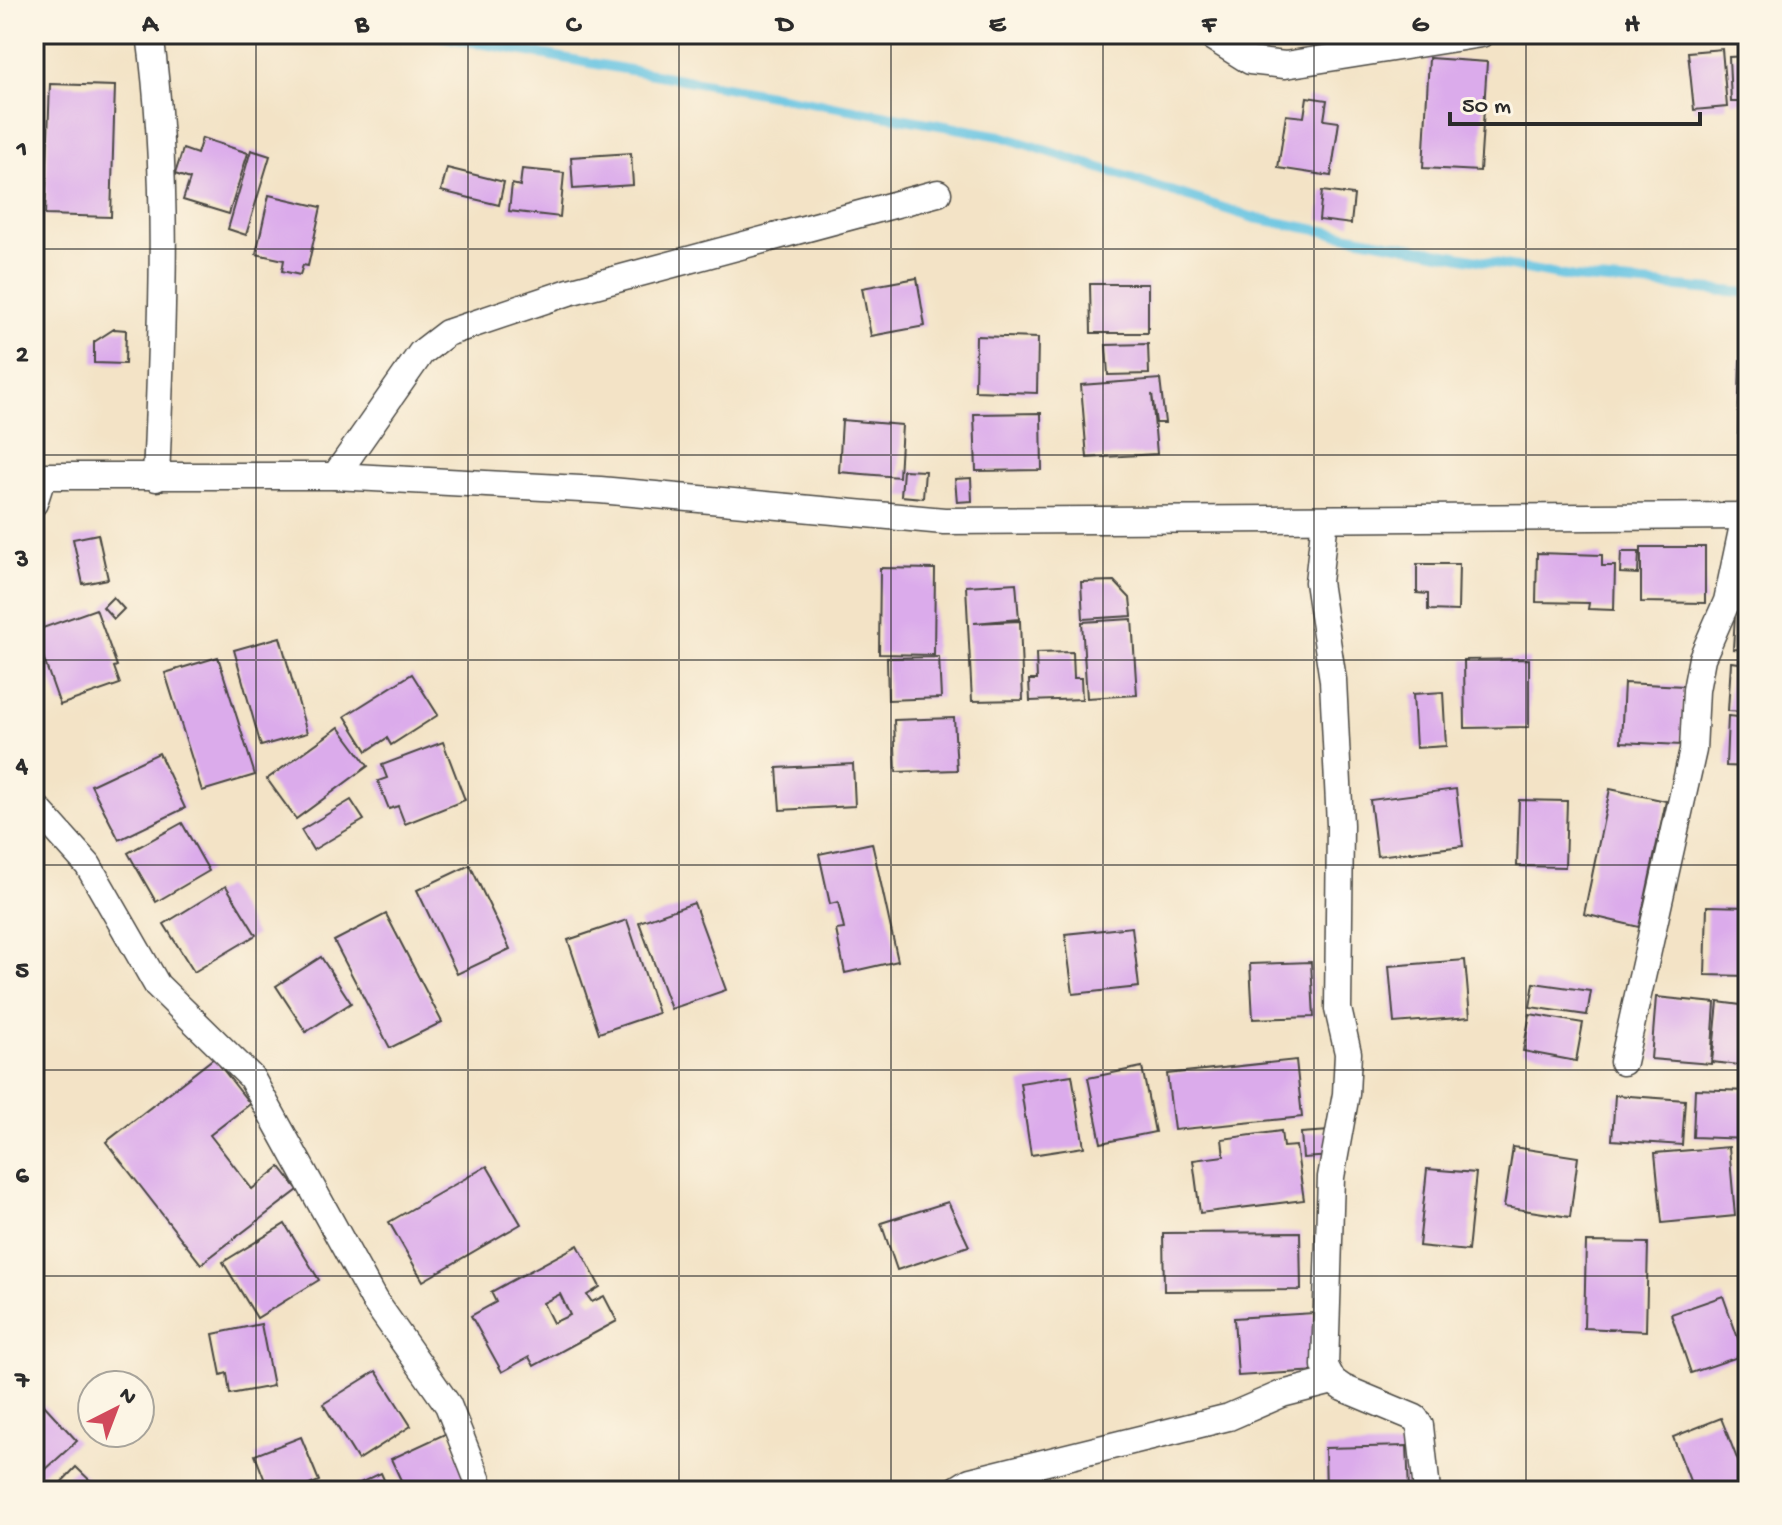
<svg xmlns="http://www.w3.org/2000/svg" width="1782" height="1525" viewBox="0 0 1782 1525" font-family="'Gochi Hand',sans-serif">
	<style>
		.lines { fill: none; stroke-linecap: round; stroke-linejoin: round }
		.stream { stroke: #64c3e2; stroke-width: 10 }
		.building { fill: #dbabeb; fill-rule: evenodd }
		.street-casing { stroke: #494742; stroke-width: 29 }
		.street { stroke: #fff; stroke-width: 26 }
		.grid { fill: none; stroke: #2b2b2b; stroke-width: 2; stroke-opacity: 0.55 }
		.neatline { fill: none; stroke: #2b2b2b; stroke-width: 3 }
		.grid-label { font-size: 26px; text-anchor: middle; font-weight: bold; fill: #2b2b2b }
	</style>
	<rect width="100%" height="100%" fill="#fcf5e5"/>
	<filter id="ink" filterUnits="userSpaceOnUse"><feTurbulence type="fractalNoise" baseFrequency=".0125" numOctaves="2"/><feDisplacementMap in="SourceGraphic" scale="16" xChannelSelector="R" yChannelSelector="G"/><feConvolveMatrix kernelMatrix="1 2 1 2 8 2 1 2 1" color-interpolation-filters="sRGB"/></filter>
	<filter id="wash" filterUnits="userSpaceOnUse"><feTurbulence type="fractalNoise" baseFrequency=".006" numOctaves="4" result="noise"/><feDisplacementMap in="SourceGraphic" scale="32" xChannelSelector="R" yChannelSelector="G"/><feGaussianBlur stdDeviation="1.8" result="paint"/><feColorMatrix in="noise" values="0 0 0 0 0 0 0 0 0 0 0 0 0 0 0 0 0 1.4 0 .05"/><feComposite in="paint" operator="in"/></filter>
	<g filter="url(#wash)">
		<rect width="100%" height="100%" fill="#f3e3c6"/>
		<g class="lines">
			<path class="stream" d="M428 34 1001 136 1254 218 1574 278 1748 293"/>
		</g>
		<g id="blocks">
			<g class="building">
				<path d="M1722 49 1727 107 1694 110 1688 52Z"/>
				<path d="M1748 56V102H1731L1729 57Z"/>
				<path d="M1429 58 1487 62 1480 171 1423 168Z"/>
				<path d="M50 84 115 86 111 217 45 215Z"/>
				<path d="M1307 97 1327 100 1324 120 1339 122 1331 176 1278 168 1286 115 1304 117Z"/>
				<path d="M202 138 248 153 229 214 183 200 190 179 175 174 183 149 197 154Z"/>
				<path d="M251 150 270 156 246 235 228 229Z"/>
				<path d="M631 153 633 185 573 189 571 157Z"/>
				<path d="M447 168 504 182 499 205 441 191Z"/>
				<path d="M522 169 564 173 560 217 509 211 512 184 520 186Z"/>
				<path d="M1322 191 1354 195 1351 224 1319 220Z"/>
				<path d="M269 195 321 207 308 266 303 265 300 275 282 271 284 260 256 254Z"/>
				<path d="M917 278 925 326 871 336 862 288Z"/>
				<path d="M1090 284H1148V333H1091Z"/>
				<path d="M114 329 126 330 125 364 94 363V342Z"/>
				<path d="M976 336 1038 338 1037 393 975 391Z"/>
				<path d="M1148 344 1149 374 1108 375 1106 345Z"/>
				<path d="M1740 360H1748V433H1738Z"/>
				<path d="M1160 379 1165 423H1156L1152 394 1157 454 1087 458 1081 385Z"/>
				<path d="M1041 413 1042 470 976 471 974 414Z"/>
				<path d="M842 420 902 425 899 477 839 472Z"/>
				<path d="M903 470 925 471 923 498 901 496Z"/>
				<path d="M971 478 972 501 957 502 955 479Z"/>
				<path d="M98 534 108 579 83 584 73 539Z"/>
				<path d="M1641 547H1705V603L1641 602Z"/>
				<path d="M1621 552H1639L1638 574 1620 573Z"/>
				<path d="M1537 553 1602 555V566H1615L1614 610 1588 609 1589 603 1536 602Z"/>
				<path d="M1417 564H1459L1458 611 1428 610V594L1417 593Z"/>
				<path d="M880 568 935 569 934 655 879 654Z"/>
				<path d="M1114 581 1130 598 1132 616 1083 619 1081 582Z"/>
				<path d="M1016 583 1019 619 974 623 1020 621 1023 700 972 701 966 586Z"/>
				<path d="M113 597 124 609 114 619 103 607Z"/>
				<path d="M1736 599 1748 600V650L1733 649Z"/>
				<path d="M96 609 117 666 114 667 120 684 60 705 34 631Z"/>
				<path d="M1132 619 1137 695 1087 698 1082 622Z"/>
				<path d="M280 637 307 733 261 746 234 650Z"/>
				<path d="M1073 652 1074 678H1081L1082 699 1030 701 1029 680H1037L1036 653Z"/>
				<path d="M218 657 255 775 202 791 165 673Z"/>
				<path d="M939 657 941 698 888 700 887 658Z"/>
				<path d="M1529 659V727L1465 728 1464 660Z"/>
				<path d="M1731 662 1748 664V712L1728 711Z"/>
				<path d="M412 674 438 715 391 745 387 738 367 751 345 716Z"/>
				<path d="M1624 683 1684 686 1681 745 1621 742Z"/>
				<path d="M1443 692 1446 746 1416 748 1413 694Z"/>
				<path d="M1728 716 1748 718V767L1726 766Z"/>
				<path d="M954 718 957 770 896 772 894 720Z"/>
				<path d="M339 727 368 766 296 819 267 779Z"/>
				<path d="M443 742 465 800 405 824 398 806 389 809 378 781 387 778 382 765Z"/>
				<path d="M159 753 185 808 119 840 91 785Z"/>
				<path d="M853 764 855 806 780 810 777 768Z"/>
				<path d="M1456 789 1463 846 1377 856 1370 800Z"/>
				<path d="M1610 789 1666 801 1639 927 1584 914Z"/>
				<path d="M351 800 364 820 313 850 301 830Z"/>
				<path d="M1519 800 1567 801 1565 867 1517 866Z"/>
				<path d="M182 823 209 871 156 902 128 853Z"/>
				<path d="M872 843 898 961 845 973 836 930 844 929 838 902 830 904 819 854Z"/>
				<path d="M470 865 510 949 457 974 417 890Z"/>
				<path d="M226 886 256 935 194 972 164 924Z"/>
				<path d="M694 903 726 990 671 1009 639 922Z"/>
				<path d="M1707 906 1748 907V976L1705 975Z"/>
				<path d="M386 914 442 1022 390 1048 334 941Z"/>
				<path d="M627 920 658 1013 599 1033 568 940Z"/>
				<path d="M1132 927 1139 987 1073 994 1065 934Z"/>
				<path d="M321 957 351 1003 306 1032 276 986Z"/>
				<path d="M1465 960 1470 1017 1394 1023 1389 966Z"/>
				<path d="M1311 962 1314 1017 1253 1019 1250 964Z"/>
				<path d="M1534 983 1591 991 1587 1015 1530 1007Z"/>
				<path d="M1656 997 1715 1003 1711 1064 1651 1059Z"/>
				<path d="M1718 1002 1748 1006V1066L1712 1062Z"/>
				<path d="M1530 1014 1583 1023 1576 1061 1523 1051Z"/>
				<path d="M214 1058 250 1104 210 1135 252 1189 280 1167 298 1190 201 1264 106 1142Z"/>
				<path d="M1296 1060 1302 1117 1174 1130 1167 1074Z"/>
				<path d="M1142 1067 1155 1132 1101 1143 1088 1078Z"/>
				<path d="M1072 1075 1084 1147 1031 1155 1020 1083Z"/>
				<path d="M1695 1089 1748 1091V1139L1693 1137Z"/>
				<path d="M1615 1095 1685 1100 1682 1145 1612 1140Z"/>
				<path d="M1281 1131 1283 1147 1296 1146 1304 1200 1200 1213 1193 1160 1224 1156 1222 1139Z"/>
				<path d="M1330 1131 1332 1156 1303 1158 1301 1133Z"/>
				<path d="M1513 1147 1578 1157 1570 1217 1504 1207Z"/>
				<path d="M1729 1147 1735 1216 1662 1223 1655 1153Z"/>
				<path d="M487 1166 521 1224 423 1281 389 1222Z"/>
				<path d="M1427 1169 1476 1173 1468 1251 1419 1246Z"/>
				<path d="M948 1202 969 1246 897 1270 881 1223Z"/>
				<path d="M285 1224 319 1280 257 1318 223 1262Z"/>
				<path d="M1300 1232 1301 1290 1164 1291 1163 1233Z"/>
				<path d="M1586 1242 1648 1243 1646 1331 1584 1328Z"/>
				<path d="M578 1245 600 1287 587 1295 592 1302 604 1296 617 1321 534 1366 529 1357 502 1372 471 1316 496 1302 491 1292ZM560 1294 570 1315 553 1323 543 1303Z"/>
				<path d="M1723 1296 1744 1355 1691 1373 1671 1314Z"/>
				<path d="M1314 1313 1318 1371 1238 1376 1234 1318Z"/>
				<path d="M261 1324 273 1386 230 1394 227 1373 221 1375 213 1334Z"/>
				<path d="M376 1371 411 1426 358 1460 323 1404Z"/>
				<path d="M44 1405 77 1441 34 1480V1414Z"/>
				<path d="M1721 1418 1747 1484 1730 1491H1694L1673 1437Z"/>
				<path d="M447 1433 473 1491H406L391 1459Z"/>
				<path d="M301 1437 319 1481 295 1491H269L255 1455Z"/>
				<path d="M1407 1446 1409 1491H1326L1325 1448Z"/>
				<path d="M76 1467 101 1491H53Z"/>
				<path d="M381 1473 389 1491H343Z"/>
			</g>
		</g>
	</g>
	<g filter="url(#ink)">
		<use href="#blocks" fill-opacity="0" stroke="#494742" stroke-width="2"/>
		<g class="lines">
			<defs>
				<g id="street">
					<path d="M150 34C170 182 162 330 156 478"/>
					<path d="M1207 34 1250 61 1285 65 1481 34"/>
					<path d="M34 476H335L600 490 944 521 1748 516"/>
					<path d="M335 476 421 353 447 333 569 292 938 193"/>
					<path d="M34 503 42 478"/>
					<path d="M1325 519 1318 582 1333 680 1340 825 1338 1009 1348 1053 1346 1094 1331 1177 1325 1366 1333 1381 1343 1388 1415 1418 1420 1426 1427 1491"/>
					<path d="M34 805 88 865 157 985 251 1077 374 1300 448 1405 482 1491"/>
					<path d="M1623 1062 1693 750 1696 690 1702 658 1727 601 1745 516"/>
					<path d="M954 1491 970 1481 1229 1417 1282 1394 1333 1381"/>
				</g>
			</defs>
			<use href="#street" class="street-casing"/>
			<use href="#street" class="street"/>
		</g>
	</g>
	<path class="grid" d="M256 34V1491M468 34V1491M679 34V1491M891 34V1491M1103 34V1491M1314 34V1491M1526 34V1491M34 249H1748M34 455H1748M34 660H1748M34 865H1748M34 1070H1748M34 1276H1748"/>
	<rect width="1782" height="1525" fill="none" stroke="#fcf5e5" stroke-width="88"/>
	<g transform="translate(116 1409) rotate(42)"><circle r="38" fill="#fcf5e5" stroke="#a8a49b" stroke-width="2"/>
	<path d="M0-6L14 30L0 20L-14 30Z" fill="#d1495b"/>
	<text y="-12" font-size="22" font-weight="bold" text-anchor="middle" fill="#2b2b2b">N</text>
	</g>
	<path d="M1450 112v12h250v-12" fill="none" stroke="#2b2b2b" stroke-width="4"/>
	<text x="1462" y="112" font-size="24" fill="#2b2b2b" stroke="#fcf5e5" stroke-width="6" paint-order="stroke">50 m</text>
	<rect x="44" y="44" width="1694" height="1437" class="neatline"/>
	<g class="grid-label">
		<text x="150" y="31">A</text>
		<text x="362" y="31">B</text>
		<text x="573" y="31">C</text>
		<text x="785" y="31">D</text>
		<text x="997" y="31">E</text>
		<text x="1209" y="31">F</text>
		<text x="1420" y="31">G</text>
		<text x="1632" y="31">H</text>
		<text x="22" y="156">1</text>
		<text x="22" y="361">2</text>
		<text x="22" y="566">3</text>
		<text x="22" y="772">4</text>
		<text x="22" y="977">5</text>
		<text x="22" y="1182">6</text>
		<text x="22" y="1387">7</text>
	</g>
</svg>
